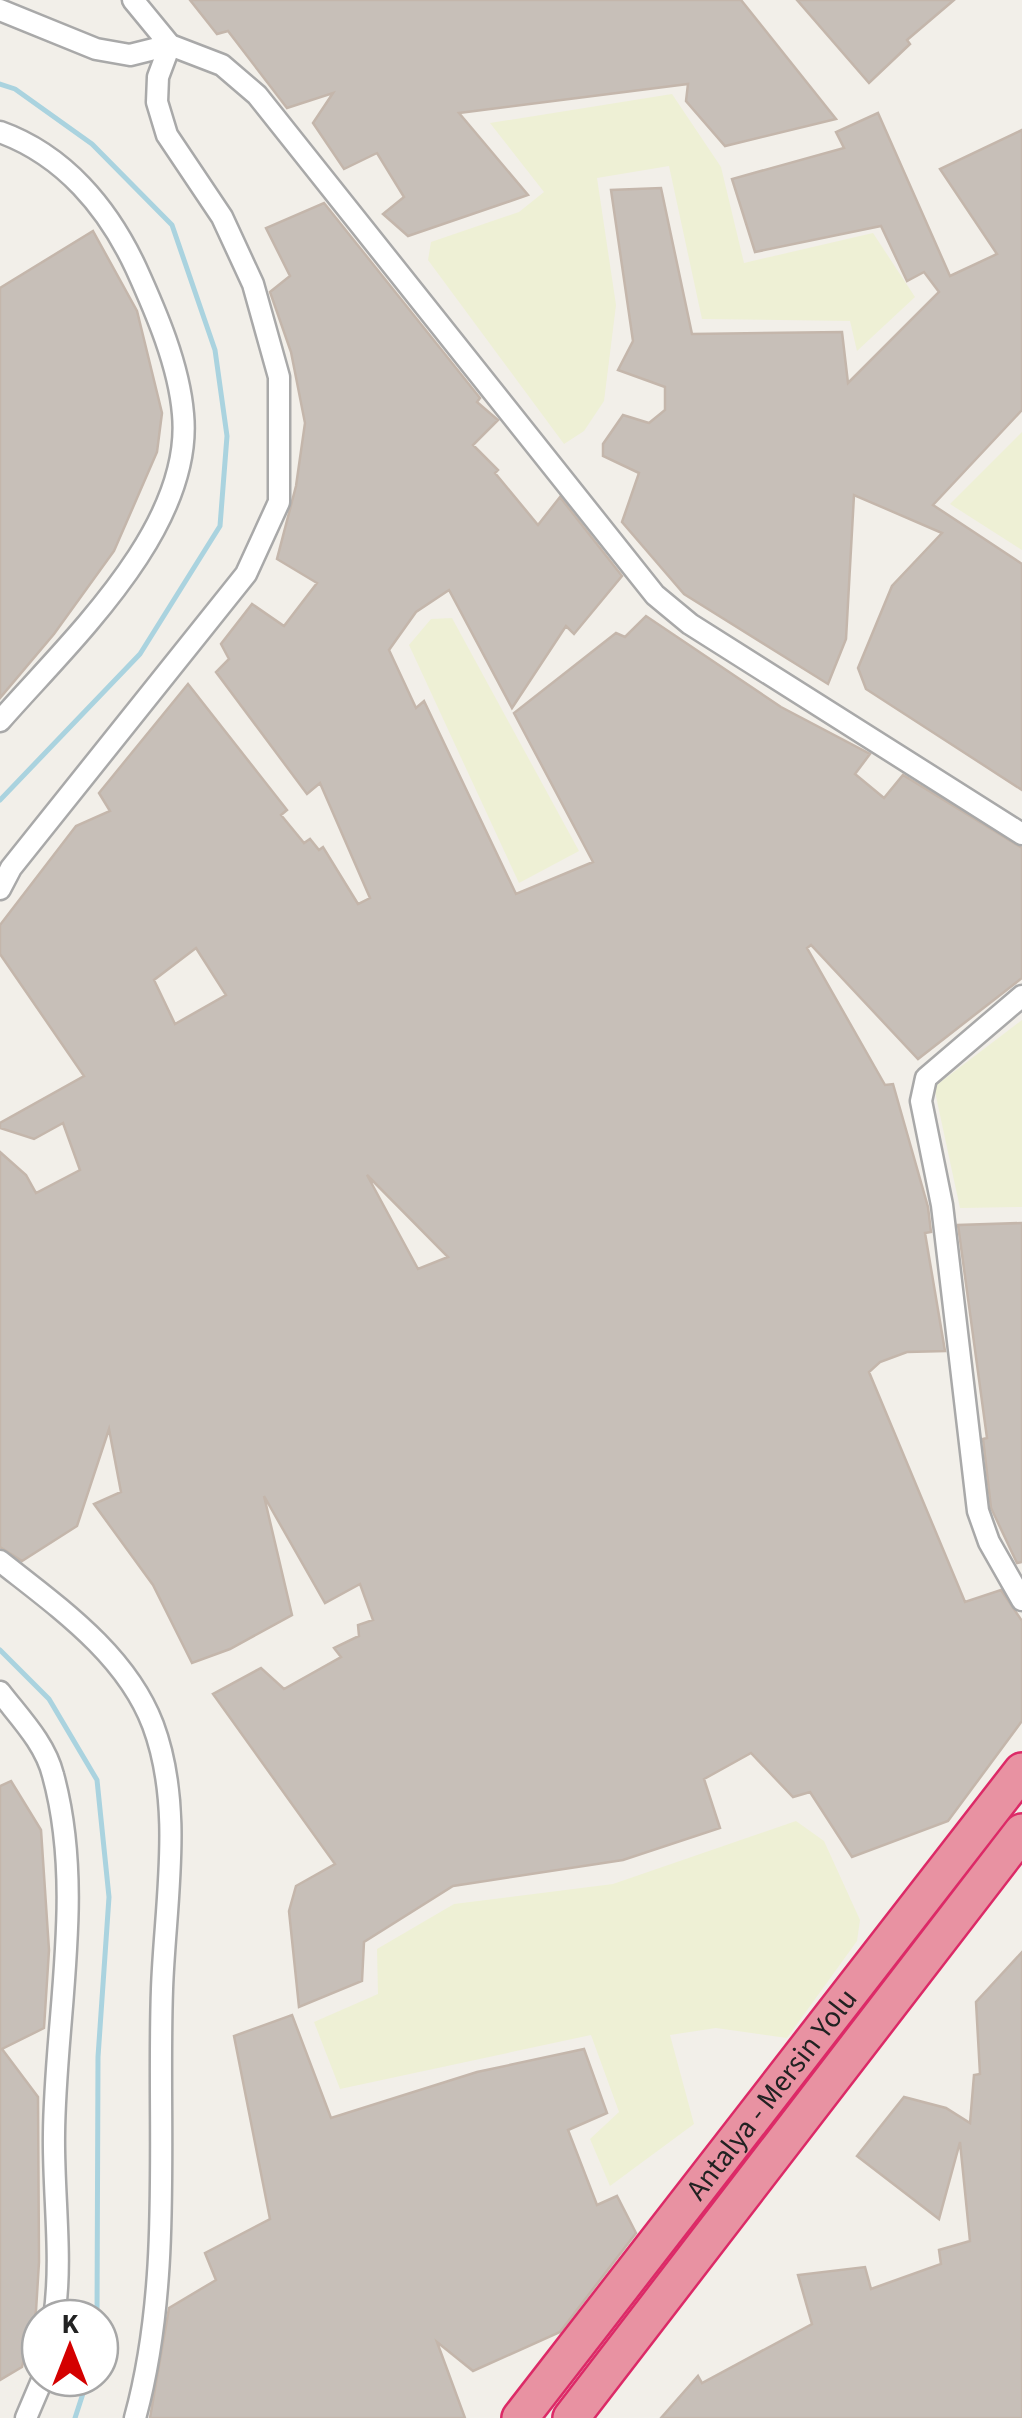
<svg xmlns="http://www.w3.org/2000/svg" width="1022" height="2418" viewBox="0 0 1022 2418" font-family="'Source Sans 3',sans-serif">
	<style>
		.farmland { fill: #eef0d5 }
		.lines { fill: none; stroke-linecap: round; stroke-linejoin: round }
		.stream { stroke: #aad3df; stroke-width: 5 }
		.building { fill: #c7bfb8; stroke: #c4b6ab; stroke-width: 2.5; fill-rule: evenodd }
		.street-casing { stroke: #a9a9a9; stroke-width: 25 }
		.highway-casing { stroke: #dc2a67; stroke-width: 40 }
		.street { stroke: #fff; stroke-width: 20 }
		.highway { stroke: #e892a2; stroke-width: 35 }
		.labels { text-anchor: middle; dominant-baseline: central; stroke-width: 10; stroke-linejoin: round; paint-order: stroke }
		.street-label { font-size: 30px; fill: #222; stroke: #fff }
	</style>
	<rect width="100%" height="100%" fill="#f2efe9"/>
	<g class="farmland">
		<path d="M672 94 721 167 744 263 873 233 915 297 857 351 850 321 702 319 669 166 597 178 616 305 604 401 584 431 564 444 428 260 431 242 519 212 544 192 490 123Z"/>
		<path d="M1022 432V550L950 504Z"/>
		<path d="M452 618 579 851 519 883 409 645 431 619Z"/>
		<path d="M1022 1020V1207L960 1208 934 1087Z"/>
		<path d="M796 1821 824 1841 860 1920 857 1941 787 2038 716 2028 670 2035 694 2124 610 2186 590 2139 619 2112 591 2035 340 2089 314 2022 378 1994 377 1949 454 1904 613 1884Z"/>
	</g>
	<g class="lines">
		<g class="stream">
			<path d="M0 84 15 89 92 144 172 225 215 350 227 436 220 526 140 654 0 800"/>
			<path d="M0 1650 49 1699 97 1780 109 1897 98 2057 97 2318"/>
			<path d="M75 2418 88 2378"/>
		</g>
	</g>
	<g class="building">
		<path d="M190 0H741L836 119 725 146 686 101 688 84 459 113 528 195 408 236 383 214 404 197 377 153 344 169 313 123 333 93 287 108 228 31 217 34Z"/>
		<path d="M797 0H954L907 40 910 44 869 83Z"/>
		<path d="M878 113 950 276 997 254 940 169 1022 130V410L933 505 1022 564V790L866 689 858 668 892 586 942 533 854 495 846 639 828 684 684 594 622 522 639 473 603 456V444L623 415 649 423 665 410V387L618 370 633 341 611 190 661 188 692 334 842 332 848 383 939 292 924 272 907 281 881 226 755 252 732 179 844 148 836 132Z"/>
		<path d="M324 203 480 398 477 402 498 420 473 445 498 470 495 473 538 525 560 497 622 576 574 634 566 626 512 708 449 590 416 612 389 650 416 708 424 701 516 894 593 862 514 713 616 633 625 637 646 616 781 707 870 754 855 774 884 798 903 775 1022 848V978L918 1059 811 945 807 948 885 1085 893 1084 928 1207 931 1232 925 1233 945 1351 907 1352 880 1362 869 1372 965 1602 1001 1590 1022 1621V1721L948 1821 852 1857 810 1792 793 1797 751 1753 704 1779 720 1828 623 1860 453 1886 364 1942 362 1981 299 2007 289 1911 296 1886 335 1864 213 1694 261 1668 284 1689 341 1657 334 1648 359 1636 358 1625 373 1620 360 1584 325 1603 264 1496 292 1615 230 1649 192 1663 153 1585 94 1504 121 1492 109 1429 77 1526 22 1561 0 1547V1152L26 1175 36 1193 80 1170 63 1123 34 1139 0 1128V1123L84 1076 0 954V925L76 826 110 811 99 793 188 684 287 810 281 815 304 843 310 839 319 850 323 847 358 904 370 898 320 783 307 794 216 672 229 659 221 644 252 604 284 626 317 583 277 559 296 486 305 423 291 352 270 292 290 276 266 228ZM196 948 226 995 175 1024 154 980ZM367 1175 448 1257 418 1269Z"/>
		<path d="M93 231 137 311 162 413 157 452 114 551 54 634 0 698V288Z"/>
		<path d="M1022 1223V1562L1017 1563 991 1508 983 1439 987 1438 958 1225Z"/>
		<path d="M11 1781 41 1830 49 1950 44 2028 2 2049 38 2097 39 2262 36 2311 22 2367 0 2380V1786Z"/>
		<path d="M1022 1952V2418H661L698 2376 702 2383 812 2324 798 2275 865 2267 871 2289 941 2264 939 2250 970 2241 960 2142 939 2219 857 2156 904 2097 946 2108 970 2123 974 2075 980 2074 976 2002Z"/>
		<path d="M292 2015 331 2118 477 2072 584 2049 607 2113 568 2130 597 2205 617 2196 636 2233 560 2332 473 2371 437 2342 465 2418H150L169 2308 216 2280 205 2253 270 2219 234 2036Z"/>
	</g>
	<g class="lines">
		<defs>
			<g id="street">
				<path d="M133 0 170 45 222 65 257 95 655 595 690 624 1022 834"/>
				<path d="M0 10 96 49 130 55 170 45"/>
				<path d="M0 132C64 155 108 208 136 268 156 312 179 365 183 414 194 528 69 642 0 721"/>
				<path d="M0 889 11 868 246 574 279 502V377L253 284 222 217 167 135 157 102 158 77 170 45"/>
				<path d="M1022 996 926 1078 921 1101 942 1205 978 1511 989 1542 1022 1600"/>
				<path d="M0 1561C58 1607 126 1654 153 1725 184 1808 165 1903 162 1989 157 2131 173 2280 135 2418"/>
				<path d="M0 1692C20 1718 45 1743 53 1775 85 1891 55 2017 54 2134 53 2194 63 2259 54 2318"/>
				<path d="M26 2418 43 2378"/>
			</g>
			<g id="highway">
				<path id="s1" d="M520 2418 1022 1771"/>
				<path d="M571 2418 1022 1832"/>
			</g>
		</defs>
		<use href="#street" class="street-casing"/>
		<use href="#highway" class="highway-casing"/>
		<use href="#street" class="street"/>
		<use href="#highway" class="highway"/>
	</g>
	<g class="labels">
		<g class="street-label">
			<text stroke="none"><textPath href="#s1" startOffset="410">Antalya - Mersin Yolu</textPath></text>
		</g>
	</g>
	<g transform="translate(70 2348)"><circle r="48" fill="#ffffff" stroke="#a7a7a7" stroke-width="2.5"/>
	<path d="M0-8L18 38L0 25L-18 38Z" fill="#d40000"/>
	<text y="-15" font-size="28" font-weight="bold" text-anchor="middle" fill="#222222">K</text>
	</g>
</svg>
